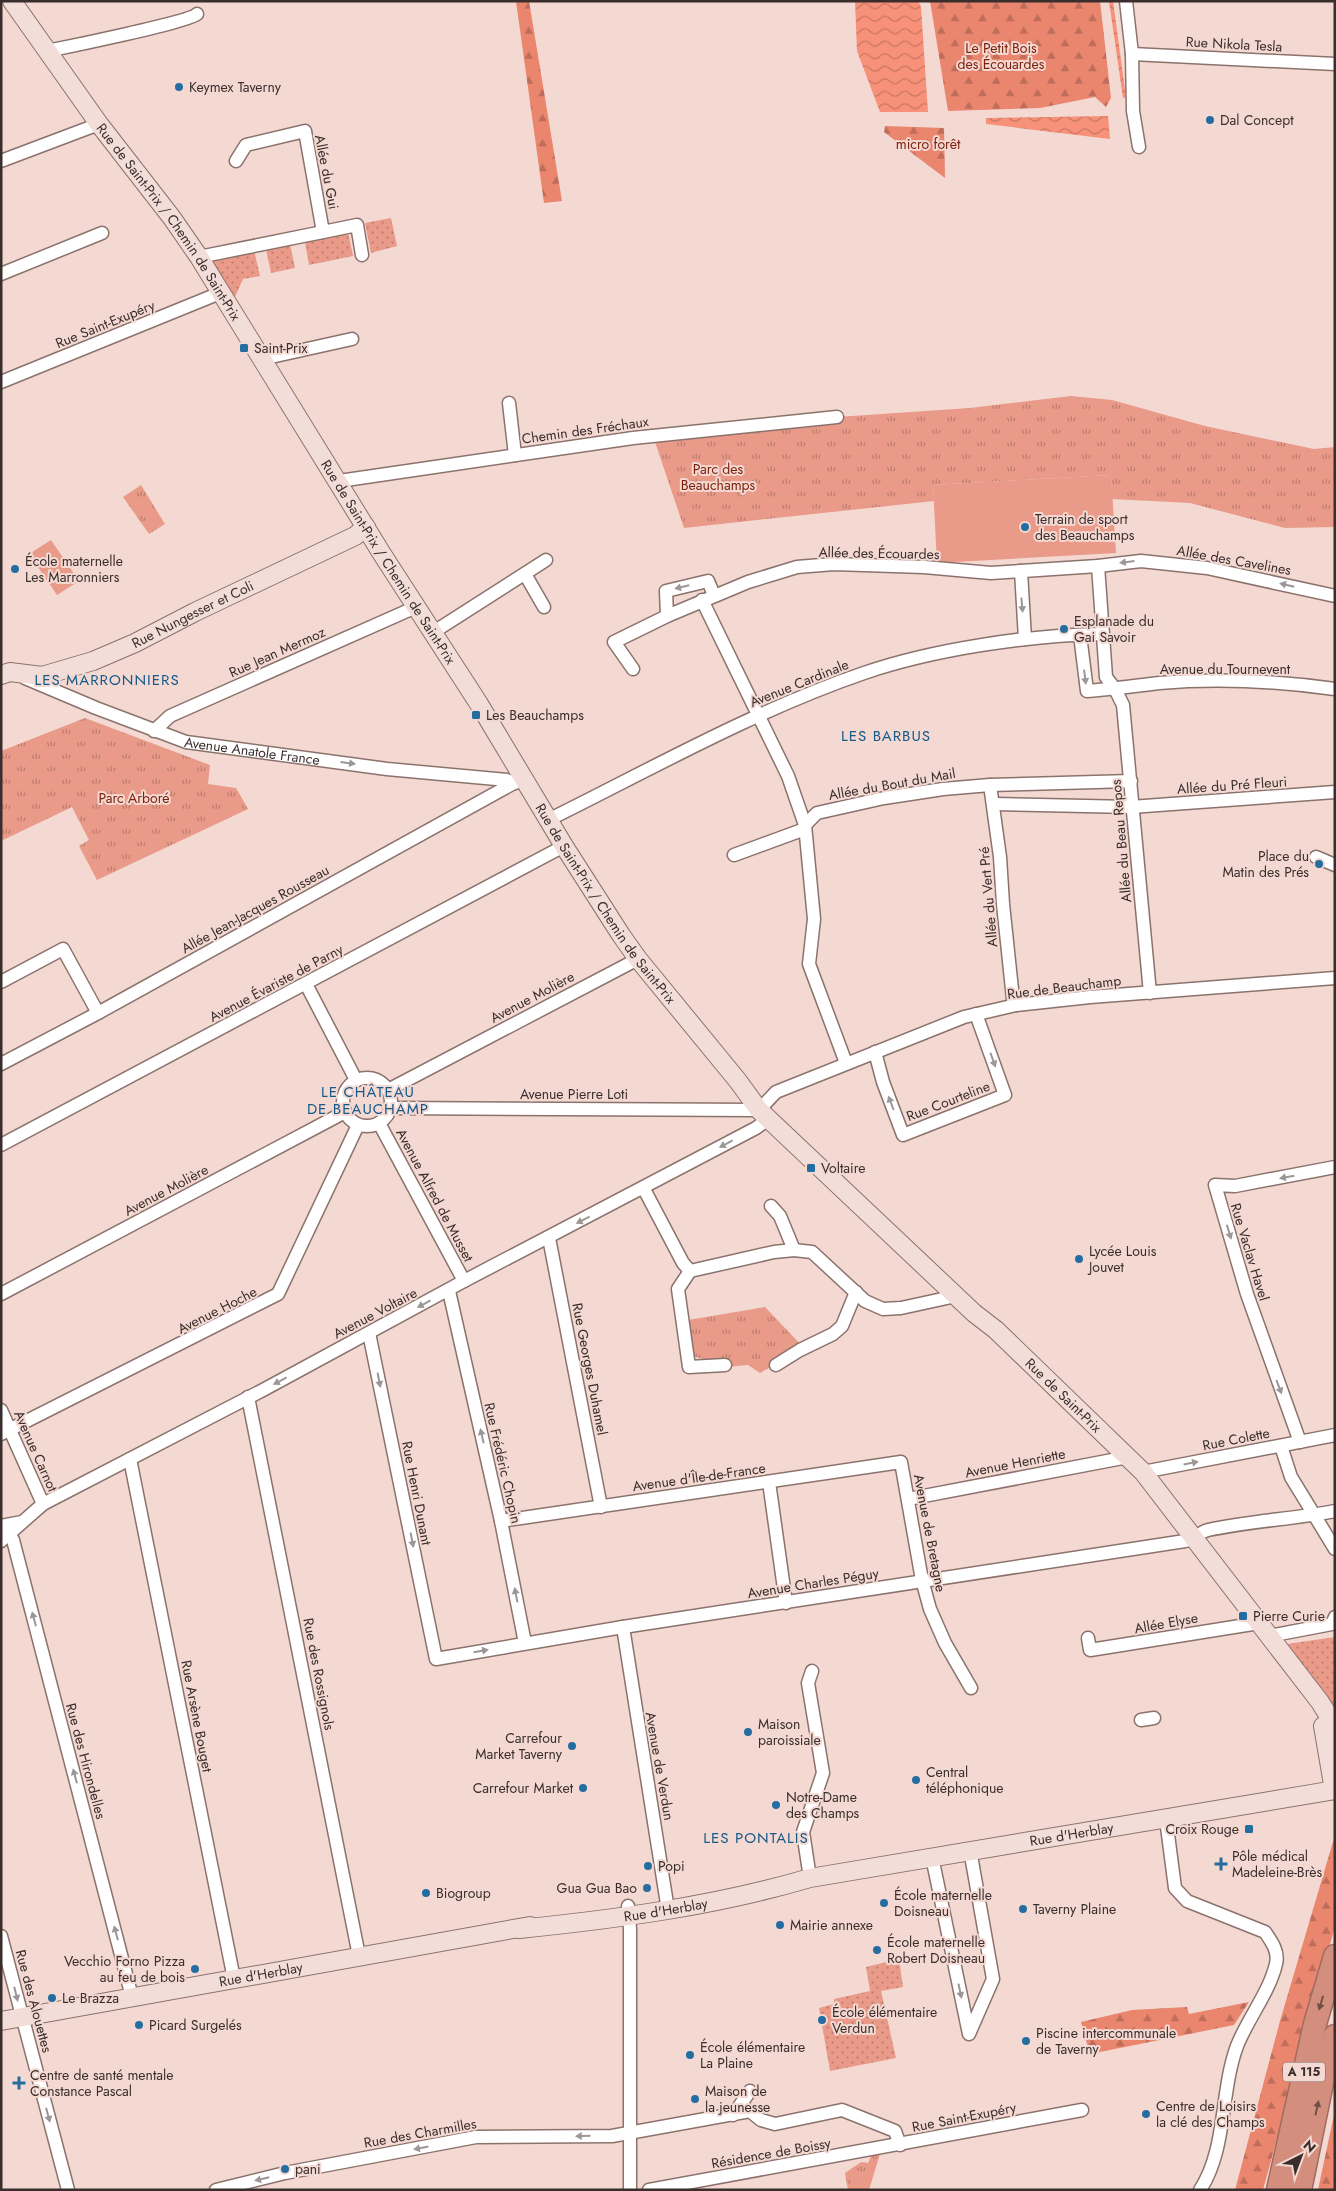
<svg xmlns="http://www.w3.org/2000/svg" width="1336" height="2191" viewBox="0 0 1336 2191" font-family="Jost,sans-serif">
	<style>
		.grass { fill: url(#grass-dots) }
		.forest { fill: url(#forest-firs) }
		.park { fill: url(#park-tufts) }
		.garden { fill: #e99a88 }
		.water { fill: url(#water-waves) }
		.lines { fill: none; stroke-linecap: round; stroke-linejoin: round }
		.street-casing { stroke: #8b726c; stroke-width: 15 }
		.secondary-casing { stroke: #8b726c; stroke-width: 20 }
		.highway-casing { stroke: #9e6c61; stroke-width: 25 }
		.street { stroke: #fff; stroke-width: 12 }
		.secondary { stroke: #f2ddd8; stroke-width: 18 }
		.highway { stroke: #d48e7d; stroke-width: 22 }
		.oneway { fill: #9c9696 }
		.oneway2 { fill: #6f5048 }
		.poi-dot { fill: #246da0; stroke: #f4d8d2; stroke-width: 2 }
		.labels { text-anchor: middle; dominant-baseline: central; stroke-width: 4; stroke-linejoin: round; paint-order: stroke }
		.shield { fill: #f4d8d2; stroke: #71615e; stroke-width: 1 }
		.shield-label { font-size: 12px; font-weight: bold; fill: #392e2c }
		.street-label { font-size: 14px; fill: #392e2c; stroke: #f4d8d2 }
		.park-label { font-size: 14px; fill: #7a210c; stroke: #f4d8d2 }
		.poi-label { font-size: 14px; fill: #392e2c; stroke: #f4d8d2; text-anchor: start }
		.neighbourhood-label { font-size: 15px; letter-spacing: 1px; fill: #155a88; stroke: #f4d8d2 }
	</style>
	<defs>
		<pattern id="grass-dots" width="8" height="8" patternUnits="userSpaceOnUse" patternTransform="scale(1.25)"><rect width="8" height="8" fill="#e99a88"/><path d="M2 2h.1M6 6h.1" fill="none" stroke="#be7e6f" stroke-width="1.8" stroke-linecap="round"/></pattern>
		<pattern id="forest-firs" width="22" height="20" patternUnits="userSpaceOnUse" patternTransform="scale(1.25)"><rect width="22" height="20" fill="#ea856e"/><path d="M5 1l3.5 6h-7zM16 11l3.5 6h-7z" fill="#bf6d5b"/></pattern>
		<pattern id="park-tufts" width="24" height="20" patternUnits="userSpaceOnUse" patternTransform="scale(1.25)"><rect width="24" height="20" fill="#e99a88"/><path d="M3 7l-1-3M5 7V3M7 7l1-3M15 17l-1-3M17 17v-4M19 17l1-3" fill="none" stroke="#be7e6f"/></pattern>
		<pattern id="water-waves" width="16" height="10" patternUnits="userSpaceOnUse" patternTransform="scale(1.25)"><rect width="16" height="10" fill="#f79179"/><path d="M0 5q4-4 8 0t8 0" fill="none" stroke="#c97763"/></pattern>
	</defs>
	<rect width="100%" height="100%" fill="#f4d8d2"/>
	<g class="grass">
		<path d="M391 218 397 246 371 253 365 223Z"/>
		<path d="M347 227 353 256 309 265 304 236Z"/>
		<path d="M289 239 295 268 271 273 265 244Z"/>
		<path d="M253 246 260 276 243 279 235 297 206 256Z"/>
		<path d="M1335 1637V1707L1287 1644Z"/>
		<path d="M899 1959 903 1987 881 1991 896 2058 830 2071 819 2008 834 2004V1999L870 1991 866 1967Z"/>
	</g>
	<g class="forest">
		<path d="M516 1H529L562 201 544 203Z"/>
		<path d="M930 1H1100L1111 98 1106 107 1095 97 1040 108 948 111Z"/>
		<path d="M885 126 944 128 945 178 884 132Z"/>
		<path d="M1335 1835V1926L1263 2190H1235L1280 2021Z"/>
		<path d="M1249 2002 1234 2025 1090 2054 1081 2022 1132 2010 1187 2007 1189 2014Z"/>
		<path d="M1335 2110V2190H1318Z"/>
	</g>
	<g class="park">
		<path d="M1071 396 1112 400 1205 426 1314 449 1335 447V527L1285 528 1190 503 1112 499 1111 475 933 485 934 501 684 528 653 436 837 417 970 408Z"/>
		<path d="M141 485 165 524 149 534 123 497Z"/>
		<path d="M85 718 210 765 208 784 236 788 248 809 97 880 79 846 89 840 72 807 1 841V751Z"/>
		<path d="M765 1307 804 1348 760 1373 748 1365 727 1367 693 1356 682 1321Z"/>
		<path d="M882 2147 869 2190H848L845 2173 861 2162 868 2163 874 2149Z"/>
	</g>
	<g class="garden">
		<path d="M1111 475 1116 553 937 563 933 485Z"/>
		<path d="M51 540 79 581 57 595 29 554Z"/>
	</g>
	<g class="water">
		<path d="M855 1H918L921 7 928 112H880L857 51Z"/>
		<path d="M1109 1H1113L1126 97 1123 98Z"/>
		<path d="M1108 116 1110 139 986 124V118Z"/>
	</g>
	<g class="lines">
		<defs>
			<g id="street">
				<path d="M1126 1 1132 54 1133 111 1139 147"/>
				<path d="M47 51C67 47 189 22 197 14"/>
				<path d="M1132 54 1335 64"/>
				<path d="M1 161 99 124"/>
				<path d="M236 161 246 145 305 131 323 232 357 225 362 255"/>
				<path d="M199 257 323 232"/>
				<path d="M1 274 102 233"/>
				<path d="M262 359 352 339"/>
				<path d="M1 382 220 293"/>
				<path d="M509 403 515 455"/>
				<path d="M339 481 633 438 837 417"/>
				<path d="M1098 566 1106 677 1115 689 1123 705 1150 993"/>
				<path d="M1021 571 1025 639"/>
				<path d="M525 574 544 607"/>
				<path d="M702 600 788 776 805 825 814 919 809 964 846 1063"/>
				<path d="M667 616 666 591 708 581 714 595"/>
				<path d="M432 633 546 560"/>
				<path d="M1080 635 1087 691C1111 689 1135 686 1159 683 1217 678 1277 681 1335 689"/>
				<path d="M633 669 614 642 667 616 748 582 797 567 834 564 924 567 991 573 1098 566 1141 561 1207 568 1335 596"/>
				<path id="s1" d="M25 678 96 708 186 742 387 769 507 780 515 783"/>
				<path d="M154 731 170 716 416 607"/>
				<path d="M990 785 1000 857 1003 904 1013 999 1016 1005"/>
				<path d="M994 804 1131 807 1335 792"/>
				<path d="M548 820C651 769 756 710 864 673 934 649 1030 635 1103 634"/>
				<path d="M805 825 817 813 884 798 943 789 990 785 1131 781"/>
				<path d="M734 855 805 829"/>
				<path d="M1316 857 1335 865"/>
				<path d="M1 982 63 949 98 1013"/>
				<path d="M306 984 356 1080"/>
				<path d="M875 1052 883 1082 903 1135 1005 1095 976 1014"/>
				<path d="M1 1064 98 1013 523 778"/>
				<circle cx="367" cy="1102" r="24"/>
				<path d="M388 1090 638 959"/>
				<path d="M390 1108 759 1110 776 1092 964 1017 1016 1005 1090 997 1335 978"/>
				<path d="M379 1123 464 1281"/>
				<path d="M1 1145 564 846"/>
				<path d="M644 1189 683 1263 690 1271 774 1252 794 1250 812 1252 865 1301 883 1309 901 1308 956 1296"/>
				<path d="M771 1206 780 1216 794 1250"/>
				<path d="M549 1238 601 1507"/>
				<path d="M690 1271 678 1289 689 1367 725 1365"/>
				<path d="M449 1291 501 1521 525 1643"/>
				<path d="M1 1294 345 1112"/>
				<path d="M369 1333 436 1659 623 1627 1185 1541C1195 1539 1200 1532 1208 1530 1250 1521 1293 1519 1335 1511"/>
				<path d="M776 1365 800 1350 833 1334 842 1326 856 1292"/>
				<path d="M248 1397 359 1956"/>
				<path d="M1 1410 43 1504"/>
				<path d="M1 1434 278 1294 358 1125"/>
				<path d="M1300 1442 1247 1294 1215 1185 1235 1186 1335 1167"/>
				<path d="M1281 1446 1291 1477 1335 1549"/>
				<path d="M130 1459 234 1979"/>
				<path d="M1143 1472 1335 1435"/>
				<path d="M769 1482 786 1603"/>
				<path d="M908 1499 1128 1457"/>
				<path d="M501 1521 901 1462 922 1580 930 1609 945 1643 971 1688"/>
				<path d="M1 1526 22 1522"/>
				<path d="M9 1534 13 1540 132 1997"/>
				<path d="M1 1541 43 1504 263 1390 464 1281 756 1128 768 1119"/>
				<path d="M623 1627 668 1910"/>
				<path d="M1269 1636 1332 1624 1335 1617"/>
				<path d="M1088 1638 1090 1650 1259 1623"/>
				<path d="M1141 1720 1154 1718"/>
				<path d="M1166 1819 1175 1888 1187 1901 1265 1932C1272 1942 1279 1952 1276 1964 1269 1993 1248 2018 1237 2046 1220 2092 1227 2149 1200 2190"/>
				<path d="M932 1857 969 2034 993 1979 970 1850"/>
				<path d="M810 1878 803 1832 823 1773 808 1683 812 1671"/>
				<path d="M628 1906 630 1929V2190"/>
				<path d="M1 1936 68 2190"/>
				<path d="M733 2115 750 2091"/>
				<path d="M216 2190 285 2173 476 2137 612 2136 750 2111 761 2120 775 2124 842 2110 895 2131 900 2145"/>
				<path d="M649 2190 1082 2110"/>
			</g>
			<g id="secondary">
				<path id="s2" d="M12 1 99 124 172 218 199 257 382 554 479 704 564 846 621 935 638 959 738 1081 759 1110 974 1313 996 1330 1143 1472 1320 1702 1328 1715 1335 1740"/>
				<path id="s3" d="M1 675 10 672 42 676 93 661 135 643 195 612 355 536 366 527"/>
				<path d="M1323 1726 1334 1790"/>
				<path id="s4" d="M519 1929C617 1919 715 1906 810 1878L1335 1790"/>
				<path id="s5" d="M1 2021 530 1926"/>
			</g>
			<g id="highway">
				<path d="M1278 2190 1315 2024 1335 1956"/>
				<path d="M1300 2190 1322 2083 1335 2036"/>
			</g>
		</defs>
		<use href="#street" class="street-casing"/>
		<use href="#secondary" class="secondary-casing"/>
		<use href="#highway" class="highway-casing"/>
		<use href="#street" class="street"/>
		<use href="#secondary" class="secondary"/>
		<use href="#highway" class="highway"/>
	</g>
	<defs><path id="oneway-solid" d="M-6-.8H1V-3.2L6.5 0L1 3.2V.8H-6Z" transform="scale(1.25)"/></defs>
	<g class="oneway">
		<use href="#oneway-solid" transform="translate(1127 562) rotate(173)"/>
		<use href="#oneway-solid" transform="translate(1287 585) rotate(-167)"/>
		<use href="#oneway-solid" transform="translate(682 587) rotate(167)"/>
		<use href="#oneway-solid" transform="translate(1022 605) rotate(85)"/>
		<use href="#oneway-solid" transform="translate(1085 677) rotate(83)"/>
		<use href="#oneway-solid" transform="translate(348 763) rotate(7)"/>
		<use href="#oneway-solid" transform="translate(993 1060) rotate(70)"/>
		<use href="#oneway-solid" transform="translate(891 1103) rotate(-111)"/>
		<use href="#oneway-solid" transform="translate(726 1144) rotate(152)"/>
		<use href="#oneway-solid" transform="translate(1287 1177) rotate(170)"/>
		<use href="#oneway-solid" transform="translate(583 1220) rotate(153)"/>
		<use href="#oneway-solid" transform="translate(1229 1232) rotate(73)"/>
		<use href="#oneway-solid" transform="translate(424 1304) rotate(152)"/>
		<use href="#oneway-solid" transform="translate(379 1380) rotate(79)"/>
		<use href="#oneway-solid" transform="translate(280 1381) rotate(152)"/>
		<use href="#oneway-solid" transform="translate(1279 1387) rotate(69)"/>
		<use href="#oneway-solid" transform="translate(482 1436) rotate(-103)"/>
		<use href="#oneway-solid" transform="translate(1191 1463) rotate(-11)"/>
		<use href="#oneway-solid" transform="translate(412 1540) rotate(79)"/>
		<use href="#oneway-solid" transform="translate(516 1595) rotate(-101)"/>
		<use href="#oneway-solid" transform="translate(34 1619) rotate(-105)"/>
		<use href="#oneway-solid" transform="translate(481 1651) rotate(-10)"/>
		<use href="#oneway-solid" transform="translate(75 1776) rotate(-105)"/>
		<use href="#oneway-solid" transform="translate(116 1933) rotate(-105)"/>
		<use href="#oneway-solid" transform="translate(960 1991) rotate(78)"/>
		<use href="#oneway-solid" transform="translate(16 1994) rotate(76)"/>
		<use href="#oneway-solid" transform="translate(48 2115) rotate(75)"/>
		<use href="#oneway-solid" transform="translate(583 2136) rotate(179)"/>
		<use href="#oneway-solid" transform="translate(421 2148) rotate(169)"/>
		<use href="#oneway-solid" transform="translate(262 2179) rotate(167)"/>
	</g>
	<g class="oneway2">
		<use href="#oneway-solid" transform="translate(1321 2003) rotate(106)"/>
		<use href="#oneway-solid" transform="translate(1317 2108) rotate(-78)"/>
	</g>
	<g class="poi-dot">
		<circle cx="179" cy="87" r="5"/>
		<circle cx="1210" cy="120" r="5"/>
		<rect x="239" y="343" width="10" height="10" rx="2.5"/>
		<circle cx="1025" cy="527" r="5"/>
		<circle cx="15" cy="569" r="5"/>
		<circle cx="1064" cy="629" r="5"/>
		<rect x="471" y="710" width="10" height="10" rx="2.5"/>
		<circle cx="1319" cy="864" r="5"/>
		<rect x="806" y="1163" width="10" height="10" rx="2.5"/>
		<circle cx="1079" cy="1259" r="5"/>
		<rect x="1238" y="1611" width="10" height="10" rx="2.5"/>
		<circle cx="748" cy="1732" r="5"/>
		<circle cx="572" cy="1746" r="5"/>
		<circle cx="916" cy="1780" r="5"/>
		<circle cx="583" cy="1788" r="5"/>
		<circle cx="776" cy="1805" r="5"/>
		<rect x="1244" y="1824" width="10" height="10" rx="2.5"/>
		<path d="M1218.5 1856.5h5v5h5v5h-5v5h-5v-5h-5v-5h5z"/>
		<circle cx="648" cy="1866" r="5"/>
		<circle cx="647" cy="1888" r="5"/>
		<circle cx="426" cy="1893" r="5"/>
		<circle cx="884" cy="1903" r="5"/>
		<circle cx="1023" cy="1909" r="5"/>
		<circle cx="780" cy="1925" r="5"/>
		<circle cx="877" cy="1950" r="5"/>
		<circle cx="195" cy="1969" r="5"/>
		<circle cx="52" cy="1998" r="5"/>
		<circle cx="822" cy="2020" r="5"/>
		<circle cx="139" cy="2025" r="5"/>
		<circle cx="1026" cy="2041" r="5"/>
		<circle cx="690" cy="2055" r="5"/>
		<path d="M16.5 2075.5h5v5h5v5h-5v5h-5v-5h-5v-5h5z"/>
		<circle cx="695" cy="2099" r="5"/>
		<circle cx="1146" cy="2114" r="5"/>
		<circle cx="285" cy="2169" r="5"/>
	</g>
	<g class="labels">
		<rect class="shield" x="1283" y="2062.5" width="42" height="19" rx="4"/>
		<g class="shield-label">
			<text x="1304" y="2072">A 115</text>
		</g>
		<g class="street-label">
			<text transform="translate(1234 44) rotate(3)">Rue Nikola Tesla</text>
			<text transform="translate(327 172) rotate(79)">Allée du Gui</text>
			<text stroke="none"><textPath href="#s2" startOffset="271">Rue de Saint-Prix / Chemin de Saint-Prix</textPath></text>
			<text transform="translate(105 324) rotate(-22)">Rue Saint-Exupéry</text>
			<text transform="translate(585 430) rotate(-8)">Chemin des Fréchaux</text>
			<text transform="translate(879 553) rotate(1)">Allée des Écouardes</text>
			<text transform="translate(1234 560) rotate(10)">Allée des Cavelines</text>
			<text stroke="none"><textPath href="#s2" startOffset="676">Rue de Saint-Prix / Chemin de Saint-Prix</textPath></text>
			<text stroke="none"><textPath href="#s3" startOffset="205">Rue Nungesser et Coli</textPath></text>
			<text transform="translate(277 652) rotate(-24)">Rue Jean Mermoz</text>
			<text x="1225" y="669">Avenue du Tournevent</text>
			<text transform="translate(799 683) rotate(-22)">Avenue Cardinale</text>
			<text stroke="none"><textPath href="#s1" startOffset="240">Avenue Anatole France</textPath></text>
			<text transform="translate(892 784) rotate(-10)">Allée du Bout du Mail</text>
			<text transform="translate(1232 785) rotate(-4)">Allée du Pré Fleuri</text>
			<text transform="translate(1121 841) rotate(-95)">Allée du Beau Repos</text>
			<text transform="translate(988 897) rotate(-95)">Allée du Vert Pré</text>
			<text stroke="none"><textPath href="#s2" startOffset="1081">Rue de Saint-Prix / Chemin de Saint-Prix</textPath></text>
			<text transform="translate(255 909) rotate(-29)">Allée Jean-Jacques Rousseau</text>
			<text transform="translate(276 983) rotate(-28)">Avenue Évariste de Parny</text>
			<text transform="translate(1064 987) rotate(-7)">Rue de Beauchamp</text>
			<text transform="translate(532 997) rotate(-28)">Avenue Molière</text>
			<text x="574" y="1094">Avenue Pierre Loti</text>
			<text transform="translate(948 1101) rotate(-21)">Rue Courteline</text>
			<text transform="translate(166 1190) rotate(-28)">Avenue Molière</text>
			<text transform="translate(435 1195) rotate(62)">Avenue Alfred de Musset</text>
			<text transform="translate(1250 1252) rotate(73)">Rue Vaclav Havel</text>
			<text transform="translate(217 1310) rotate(-27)">Avenue Hoche</text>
			<text transform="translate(375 1313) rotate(-28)">Avenue Voltaire</text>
			<text transform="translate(590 1369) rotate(79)">Rue Georges Duhamel</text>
			<text stroke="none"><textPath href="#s2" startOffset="1756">Rue de Saint-Prix</textPath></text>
			<text transform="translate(1236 1439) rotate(-11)">Rue Colette</text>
			<text transform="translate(36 1451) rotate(66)">Avenue Carnot</text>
			<text transform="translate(503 1463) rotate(77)">Rue Frédéric Chopin</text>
			<text transform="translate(1015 1463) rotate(-11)">Avenue Henriette</text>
			<text transform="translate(699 1477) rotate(-8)">Avenue d'Île-de-France</text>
			<text transform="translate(417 1493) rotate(79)">Rue Henri Dunant</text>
			<text transform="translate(930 1533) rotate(79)">Avenue de Bretagne</text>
			<text transform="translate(813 1583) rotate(-9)">Avenue Charles Péguy</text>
			<text transform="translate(1166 1623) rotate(-10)">Allée Elyse</text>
			<text transform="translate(319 1674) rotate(79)">Rue des Rossignols</text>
			<text transform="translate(197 1716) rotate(79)">Rue Arsène Bouget</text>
			<text transform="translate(86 1761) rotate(75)">Rue des Hirondelles</text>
			<text transform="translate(660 1766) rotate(80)">Avenue de Verdun</text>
			<text stroke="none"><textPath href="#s4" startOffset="561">Rue d'Herblay</textPath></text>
			<text stroke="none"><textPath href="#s4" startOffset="148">Rue d'Herblay</textPath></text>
			<text stroke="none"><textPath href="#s5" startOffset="264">Rue d'Herblay</textPath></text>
			<text transform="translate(34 2001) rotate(75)">Rue des Alouettes</text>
			<text transform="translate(964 2117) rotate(-11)">Rue Saint-Exupéry</text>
			<text transform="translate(420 2133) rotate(-10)">Rue des Charmilles</text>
			<text transform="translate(771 2153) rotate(-10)">Résidence de Boissy</text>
		</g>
		<g class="park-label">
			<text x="1001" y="48">Le Petit Bois<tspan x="1001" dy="16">des Écouardes</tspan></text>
			<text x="928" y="144">micro forêt</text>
			<text x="718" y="469">Parc des<tspan x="718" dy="16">Beauchamps</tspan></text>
			<text x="134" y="798">Parc Arboré</text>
		</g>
		<g class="poi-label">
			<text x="189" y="87">Keymex Taverny</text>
			<text x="1220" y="120">Dal Concept</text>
			<text x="254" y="348">Saint-Prix</text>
			<text x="1035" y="519">Terrain de sport<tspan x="1035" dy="16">des Beauchamps</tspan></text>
			<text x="25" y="561">École maternelle<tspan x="25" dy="16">Les Marronniers</tspan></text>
			<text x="1074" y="621">Esplanade du<tspan x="1074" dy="16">Gai Savoir</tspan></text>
			<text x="486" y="715">Les Beauchamps</text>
			<text x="1309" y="856" text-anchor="end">Place du<tspan x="1309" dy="16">Matin des Prés</tspan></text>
			<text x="821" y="1168">Voltaire</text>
			<text x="1089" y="1251">Lycée Louis<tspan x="1089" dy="16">Jouvet</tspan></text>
			<text x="1253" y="1616">Pierre Curie</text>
			<text x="758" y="1724">Maison<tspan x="758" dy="16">paroissiale</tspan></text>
			<text x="562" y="1738" text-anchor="end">Carrefour<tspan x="562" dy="16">Market Taverny</tspan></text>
			<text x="926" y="1772">Central<tspan x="926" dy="16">téléphonique</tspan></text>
			<text x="573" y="1788" text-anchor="end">Carrefour Market</text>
			<text x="786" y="1797">Notre-Dame<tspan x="786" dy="16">des Champs</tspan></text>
			<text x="1239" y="1829" text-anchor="end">Croix Rouge</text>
			<text x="1232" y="1856">Pôle médical<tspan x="1232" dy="16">Madeleine-Brès</tspan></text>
			<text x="658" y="1866">Popi</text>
			<text x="637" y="1888" text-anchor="end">Gua Gua Bao</text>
			<text x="436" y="1893">Biogroup</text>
			<text x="894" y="1895">École maternelle<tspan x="894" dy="16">Doisneau</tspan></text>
			<text x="1033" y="1909">Taverny Plaine</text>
			<text x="790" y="1925">Mairie annexe</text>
			<text x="887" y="1942">École maternelle<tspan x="887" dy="16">Robert Doisneau</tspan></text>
			<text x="185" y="1961" text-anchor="end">Vecchio Forno Pizza<tspan x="185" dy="16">au feu de bois</tspan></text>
			<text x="62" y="1998">Le Brazza</text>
			<text x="832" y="2012">École élémentaire<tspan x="832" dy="16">Verdun</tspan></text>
			<text x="149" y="2025">Picard Surgelés</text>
			<text x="1036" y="2033">Piscine intercommunale<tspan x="1036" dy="16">de Taverny</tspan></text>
			<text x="700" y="2047">École élémentaire<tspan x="700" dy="16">La Plaine</tspan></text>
			<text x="30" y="2075">Centre de santé mentale<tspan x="30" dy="16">Constance Pascal</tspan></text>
			<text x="705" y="2091">Maison de<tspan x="705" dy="16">la jeunesse</tspan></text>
			<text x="1156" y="2106">Centre de Loisirs<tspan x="1156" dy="16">la clé des Champs</tspan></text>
			<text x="295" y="2169">pani</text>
		</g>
		<g class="neighbourhood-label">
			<text x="107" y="680">LES MARRONNIERS</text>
			<text x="886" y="736">LES BARBUS</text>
			<text x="368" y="1092">LE CHÂTEAU<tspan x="368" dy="17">DE BEAUCHAMP</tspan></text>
			<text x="756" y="1838">LES PONTALIS</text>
		</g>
	</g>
	<rect width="1336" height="2191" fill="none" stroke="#392e2c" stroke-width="5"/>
	<g transform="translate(1301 2156) rotate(42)" stroke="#f4d8d2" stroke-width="4" paint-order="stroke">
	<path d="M0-4L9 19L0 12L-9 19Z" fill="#392e2c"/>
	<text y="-8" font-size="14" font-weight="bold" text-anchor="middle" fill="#392e2c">N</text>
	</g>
</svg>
